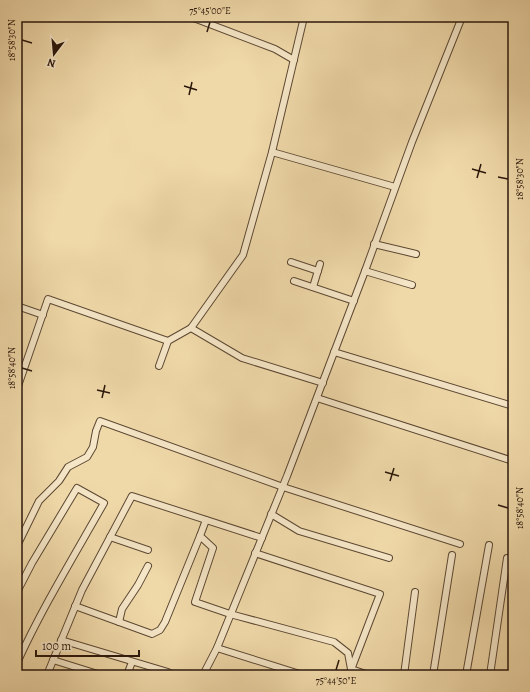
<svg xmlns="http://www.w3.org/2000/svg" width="530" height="692" viewBox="0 0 530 692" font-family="Alegreya,serif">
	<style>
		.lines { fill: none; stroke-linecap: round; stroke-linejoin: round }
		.street-casing { stroke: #5c4833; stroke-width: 8 }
		.street { stroke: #f5e6c7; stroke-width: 6 }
		.ticks { fill: none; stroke: #2a170c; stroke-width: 1.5 }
		.neatline { fill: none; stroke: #2a170c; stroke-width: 1.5 }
		.ticks-label { font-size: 10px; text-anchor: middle; fill: #2a170c }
	</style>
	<rect width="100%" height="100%" fill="#f0d9a9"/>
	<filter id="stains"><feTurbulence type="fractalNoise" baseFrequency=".005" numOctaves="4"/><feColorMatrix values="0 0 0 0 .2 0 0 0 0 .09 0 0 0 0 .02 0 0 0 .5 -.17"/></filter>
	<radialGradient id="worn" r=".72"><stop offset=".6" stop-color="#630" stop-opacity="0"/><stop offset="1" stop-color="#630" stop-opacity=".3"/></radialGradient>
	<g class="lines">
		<defs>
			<g id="street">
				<path d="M191 17 275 49 294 60"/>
				<path d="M272 152 304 17"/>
				<path d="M374 244 416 254"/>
				<path d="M291 262 318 271"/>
				<path d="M365 271 412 285"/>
				<path d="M294 281 354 301"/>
				<path d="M313 287 320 264"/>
				<path d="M17 306 43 315"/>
				<path d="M191 328 242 358 323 383"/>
				<path d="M334 352 513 406"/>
				<path d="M159 366 168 341 191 328 243 255 272 152 395 187"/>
				<path d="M17 389 48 299 168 341"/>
				<path d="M317 398 513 461"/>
				<path d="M271 514 299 531 389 558"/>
				<path d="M206 520 200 536 213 548 195 602 230 614 334 642 348 653 351 669 369 675"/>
				<path d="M110 537 148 550"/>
				<path d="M17 546 39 501 59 481 68 467 87 457 93 447 96 431 100 421 283 487 460 544"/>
				<path d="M255 553 380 594 349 675"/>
				<path d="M17 592 32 563 77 488 104 503C74 556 42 608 17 663"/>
				<path d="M75 606 152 634 160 630 165 622 200 536"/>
				<path d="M119 622 122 609 138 585 148 566"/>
				<path d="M61 640 168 672 167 675"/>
				<path d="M217 648 303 675"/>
				<path d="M53 660 101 675"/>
				<path d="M47 675 82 590 132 496 262 538"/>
				<path d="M127 675 132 662"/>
				<path d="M203 675 217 648 287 476 365 271 412 142 462 17"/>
				<path d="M404 675 415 592"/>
				<path d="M433 675 452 555"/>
				<path d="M466 675 489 545"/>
				<path d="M490 675 507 558"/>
			</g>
		</defs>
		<use href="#street" class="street-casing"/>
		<use href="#street" class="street"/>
	</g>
	<path class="ticks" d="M207 32 210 22M22 40 32 43M184 86 197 90M189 95 192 82M472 169 486 173M498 177 508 179M477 178 481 164M22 368 32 371M97 390 110 393M102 398 105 385M385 472 399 476M390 481 394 468M498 505 508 508M336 670 339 660"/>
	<rect width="530" height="692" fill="none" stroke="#f0d9a9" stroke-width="44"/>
	<g transform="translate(54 54) rotate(196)" stroke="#f5e6c7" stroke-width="3" paint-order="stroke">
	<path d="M0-3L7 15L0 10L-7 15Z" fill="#2a170c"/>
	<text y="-6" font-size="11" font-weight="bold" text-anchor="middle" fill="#2a170c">N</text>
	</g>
	<path d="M36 650v6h103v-6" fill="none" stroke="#2a170c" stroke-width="2"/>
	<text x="42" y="650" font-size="12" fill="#2a170c" stroke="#f5e6c7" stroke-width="3" paint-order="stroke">100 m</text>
	<rect x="22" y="22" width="486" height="648" class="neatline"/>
	<g class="ticks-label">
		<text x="210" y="14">75°45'00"E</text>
		<text transform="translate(11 40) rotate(-90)" y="4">18°58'30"N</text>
		<text transform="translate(519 179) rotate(-90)" y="4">18°58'30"N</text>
		<text transform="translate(11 368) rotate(-90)" y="4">18°58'40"N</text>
		<text transform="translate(519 508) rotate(-90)" y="4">18°58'40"N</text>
		<text x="336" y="684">75°44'50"E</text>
	</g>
	<rect width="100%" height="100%" filter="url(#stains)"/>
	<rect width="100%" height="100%" fill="url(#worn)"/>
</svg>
